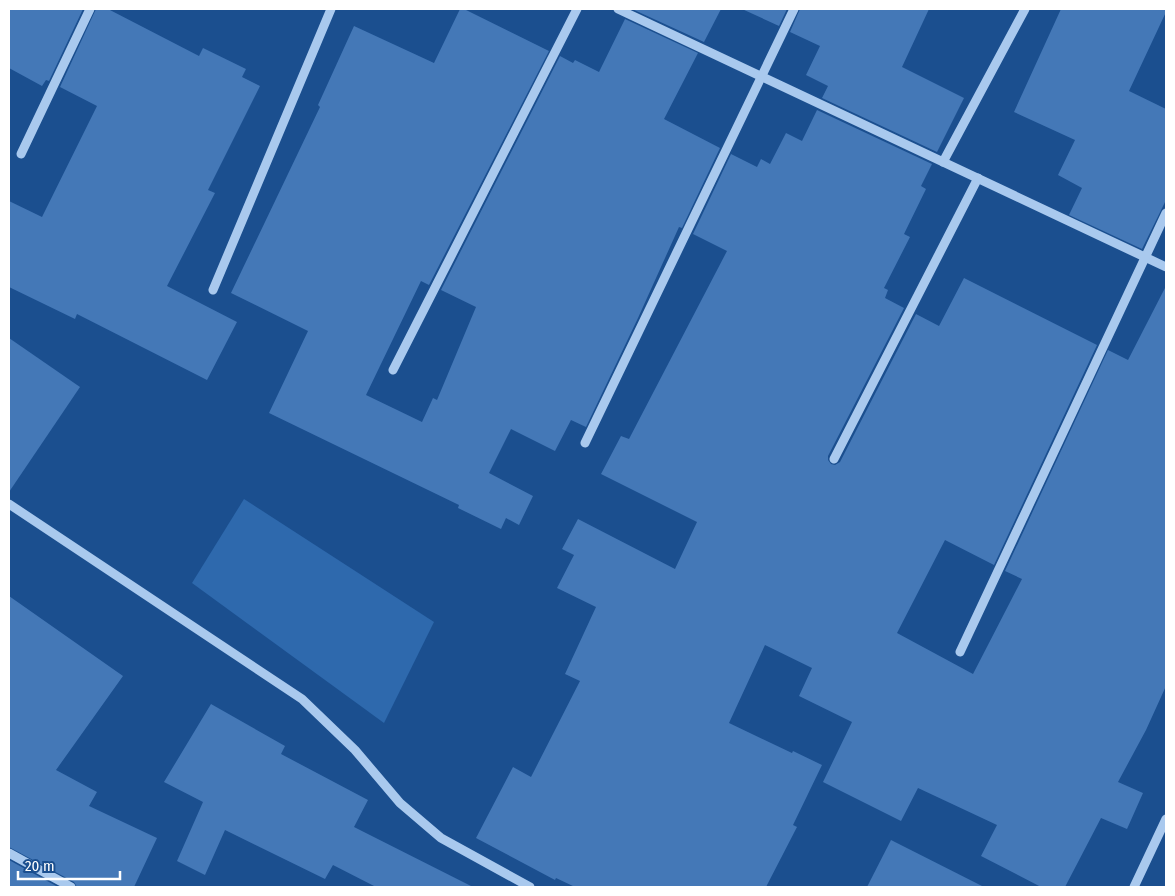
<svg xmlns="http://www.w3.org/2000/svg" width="1175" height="896" viewBox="0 0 1175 896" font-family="'Fira Sans Condensed',sans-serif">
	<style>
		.grass { fill: #2e69ad }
		.building { fill: #4478b7 }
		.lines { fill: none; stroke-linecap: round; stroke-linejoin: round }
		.minor { stroke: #a9c9ee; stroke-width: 9 }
	</style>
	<rect width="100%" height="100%" fill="#1b4f8f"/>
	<path class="grass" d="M244 499 434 622 384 723 192 583Z"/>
	<g class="building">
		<path d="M9 9H83L49 81 46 80 42 86 9 68Z"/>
		<path d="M96 9H108L199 56 203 48 246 69 242 77 260 86 208 190 215 193 167 286 237 322 207 380 77 314 75 319 9 287V201L42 217 97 106 60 87Z"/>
		<path d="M460 9H464L549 51 429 285 421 281 366 395 422 422 433 398 437 400 476 307 441 290 560 56 573 63 575 60 599 72 625 19 698 53 664 119 720 148 682 228 679 227 638 318 586 427 571 420 555 451 511 429 489 473 533 496 519 525 506 518 501 529 458 508 459 505 269 413 308 331 231 293 320 107 318 105 354 26 434 63Z"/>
		<path d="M632 9H721L704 42Z"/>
		<path d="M742 9H787L779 26Z"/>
		<path d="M800 9H929L902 67 964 98 937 152 822 98 828 86 806 75 820 46 790 32Z"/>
		<path d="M1061 9H1166V12L1129 91 1166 109V200L1142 249 1069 215 1082 188 1058 175 1075 140 1014 112Z"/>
		<path d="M817 110 932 164 921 186 926 189 904 234 910 237 884 288 888 290 885 298 904 308 828 456V460L831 464 835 465 840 462 916 314 939 326 964 278 1097 345 994 565 945 540 897 633 973 674 1022 579 1005 571 1108 350 1128 360 1166 286V686L1146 730 1118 782 1143 793 1127 829 1101 818 1065 887H1041L981 856 997 825 918 788 901 821 823 782 852 722 799 696 812 668 765 645 729 723 792 753 793 751 822 765 793 825 797 827 766 887H575L556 878 555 880 476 838 513 767 531 777 580 681 565 674 596 607 557 588 574 555 562 549 578 519 675 569 697 522 601 474 621 436 629 439 727 251 693 234 731 154 757 167 761 159 770 164 786 133 802 141Z"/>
		<path d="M9 338 80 387 9 492Z"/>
		<path d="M9 596 123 676 56 770 97 792 89 806 157 838 134 887H77L74 882 9 847Z"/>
		<path d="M211 704 285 746 281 754 368 800 354 827 473 887H376L333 865 325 879 225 830 205 875 177 861 203 802 164 782Z"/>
		<path d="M891 840 984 887H867Z"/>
		<path d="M9 860 58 887H9Z"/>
	</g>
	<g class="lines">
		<g class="minor">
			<path d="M618 9 1166 267"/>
			<path d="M21 154 90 9"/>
			<path d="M943 162 1025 9"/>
			<path d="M213 290 331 9"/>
			<path d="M393 370 577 9"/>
			<path d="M585 443 794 9"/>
			<path d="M834 459 978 178"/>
			<path d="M9 504 302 699 355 750 400 803 441 838 530 887"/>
			<path d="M960 652 1166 213"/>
			<path d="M9 853 71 887"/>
			<path d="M1134 887 1166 819"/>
		</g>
	</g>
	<rect width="1175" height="896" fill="none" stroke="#ffffff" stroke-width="20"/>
	<path d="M18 871v8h102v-8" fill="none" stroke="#ffffff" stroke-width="2.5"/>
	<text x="25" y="871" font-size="15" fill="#ffffff" stroke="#1b4f8f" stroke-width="4" paint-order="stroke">20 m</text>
</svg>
